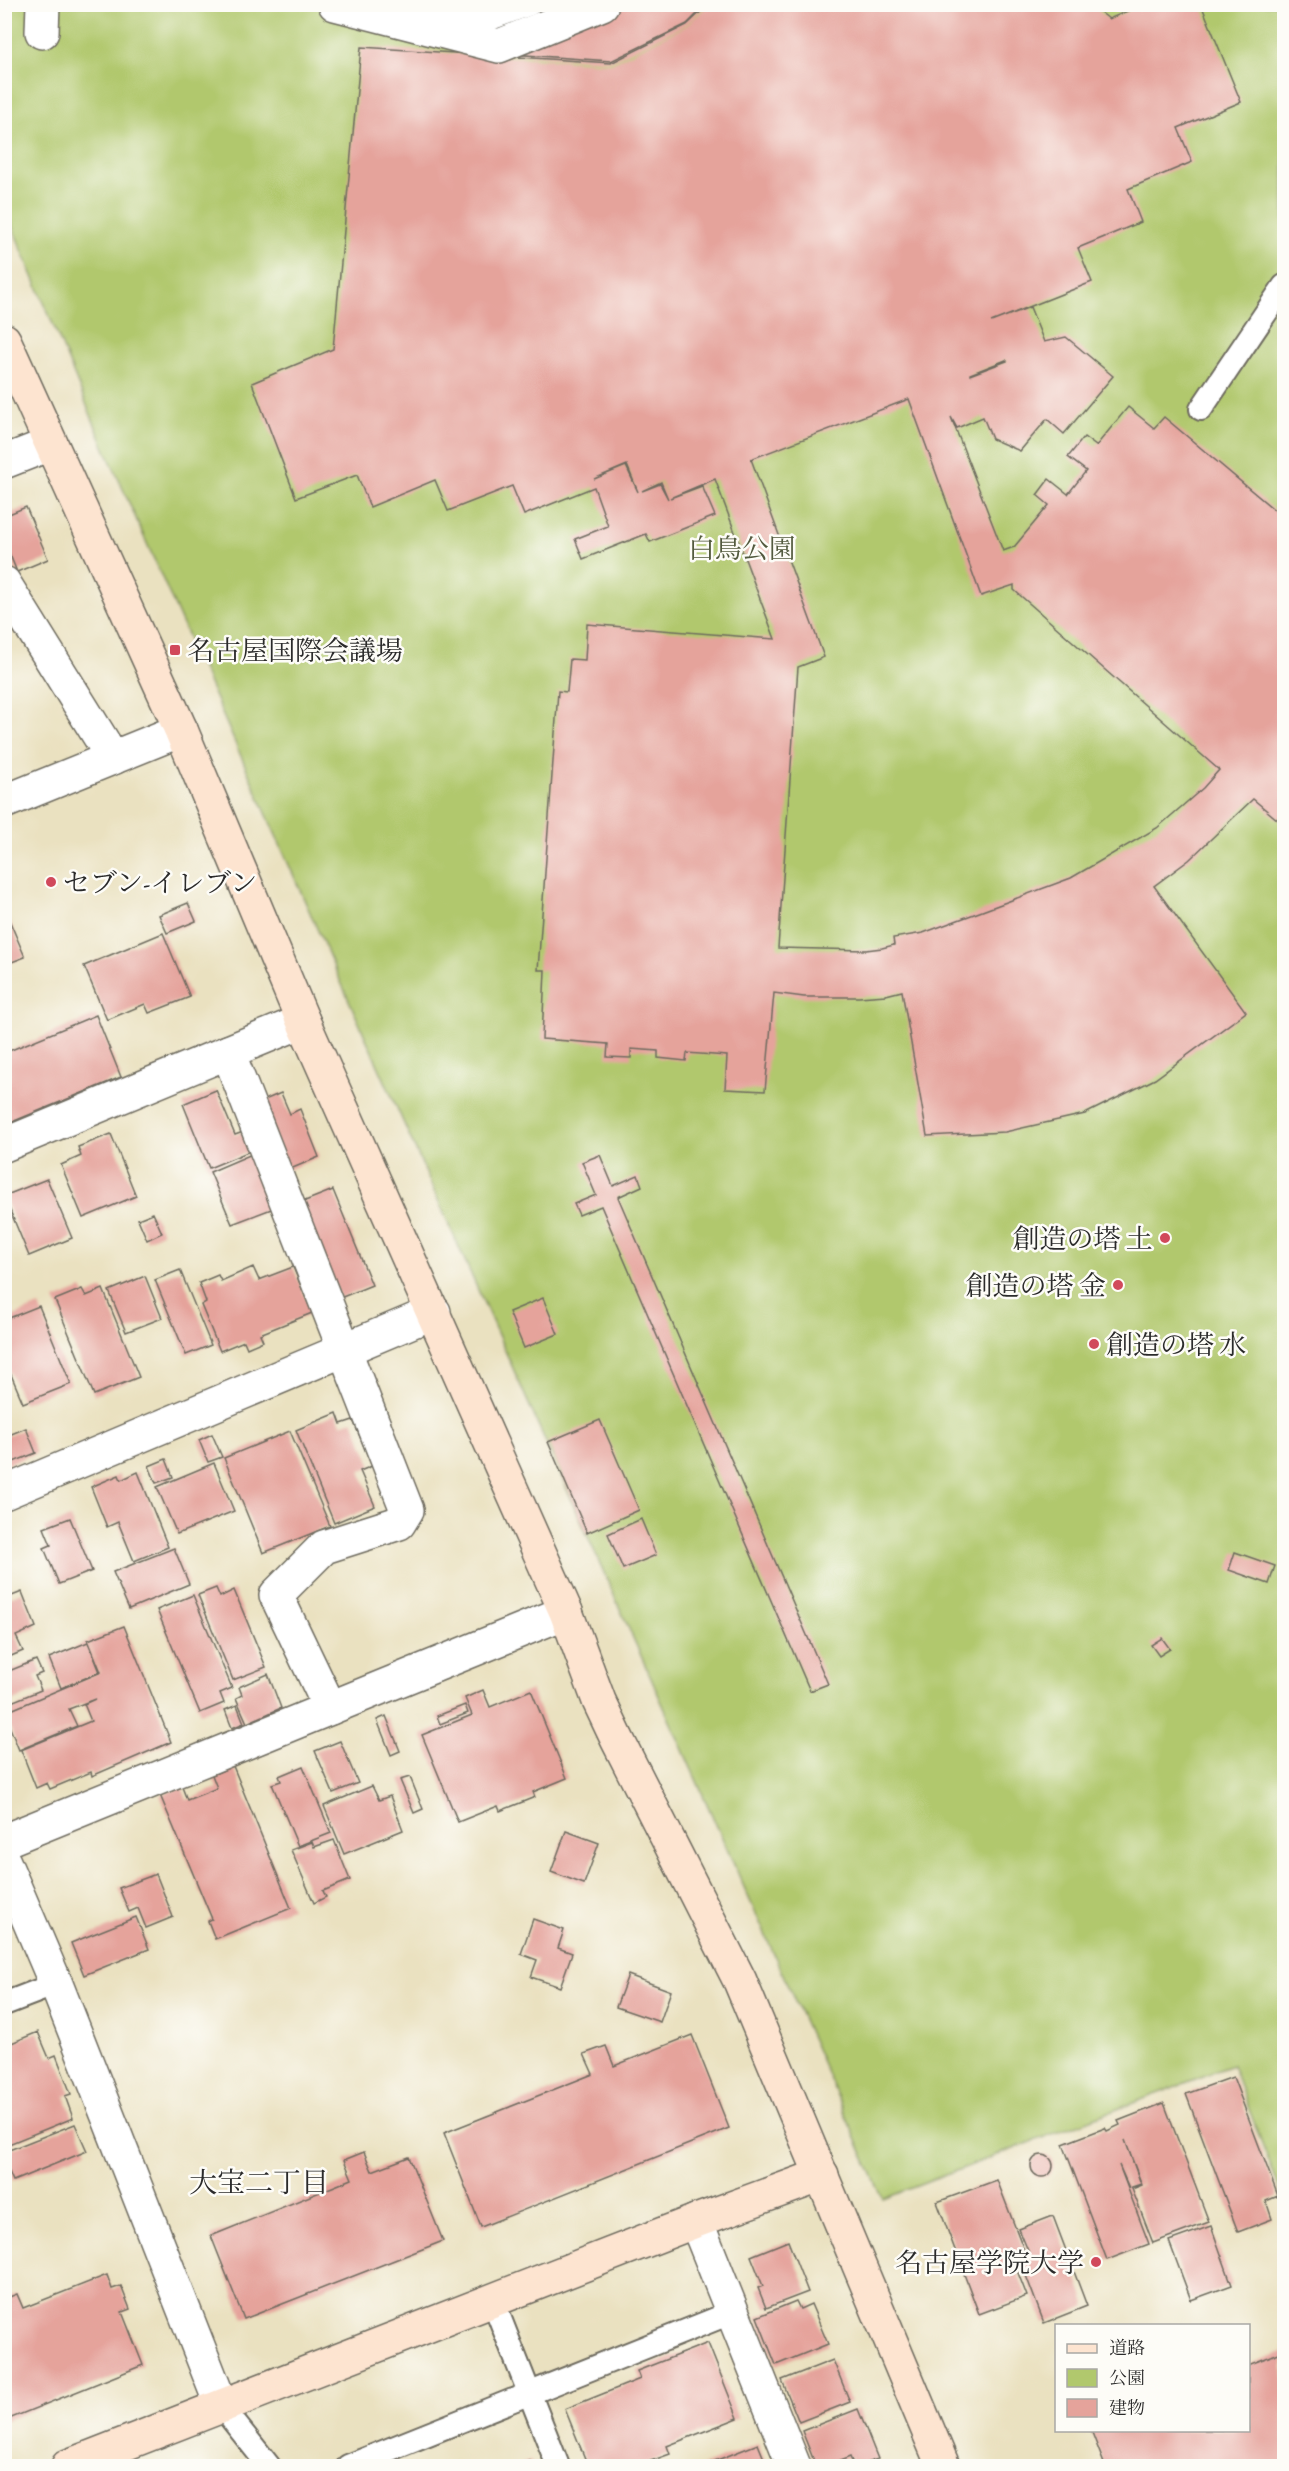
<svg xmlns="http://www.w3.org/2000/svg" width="1289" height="2471" viewBox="0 0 1289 2471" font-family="'EB Garamond','Noto Serif JP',serif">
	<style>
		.green { fill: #b1c86d; stroke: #6e7a4c; stroke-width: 1.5 }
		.building { fill: #e5a39b; fill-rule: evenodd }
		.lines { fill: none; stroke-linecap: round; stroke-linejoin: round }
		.lane-casing { stroke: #6e6b5f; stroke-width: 26 }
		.street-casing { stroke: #6e6b5f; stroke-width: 36 }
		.secondary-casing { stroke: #6e6b5f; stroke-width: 36 }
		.lane { stroke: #fff; stroke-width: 22 }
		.street { stroke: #fff; stroke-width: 33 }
		.secondary { stroke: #fde4d0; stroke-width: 33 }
		.poi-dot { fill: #d1495b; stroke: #fdfcf7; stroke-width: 2 }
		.labels { text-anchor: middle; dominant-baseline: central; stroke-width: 5; stroke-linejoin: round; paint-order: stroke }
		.park-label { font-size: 27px; fill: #535a3f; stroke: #fdfcf7 }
		.poi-label { font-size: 27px; fill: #2b2b2b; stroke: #fdfcf7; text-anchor: start }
		.neighbourhood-label { font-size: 28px; fill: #2b2b2b; stroke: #fdfcf7 }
	</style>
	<rect width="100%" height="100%" fill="#fdfcf7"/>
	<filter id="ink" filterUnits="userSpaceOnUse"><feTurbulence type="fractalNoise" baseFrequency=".0167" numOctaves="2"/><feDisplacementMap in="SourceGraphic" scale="12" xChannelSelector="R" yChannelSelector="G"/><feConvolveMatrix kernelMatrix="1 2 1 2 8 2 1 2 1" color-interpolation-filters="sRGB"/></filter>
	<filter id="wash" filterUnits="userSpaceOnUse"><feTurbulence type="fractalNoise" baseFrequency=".008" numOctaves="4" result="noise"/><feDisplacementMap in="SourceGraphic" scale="24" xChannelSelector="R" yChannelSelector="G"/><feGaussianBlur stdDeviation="1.35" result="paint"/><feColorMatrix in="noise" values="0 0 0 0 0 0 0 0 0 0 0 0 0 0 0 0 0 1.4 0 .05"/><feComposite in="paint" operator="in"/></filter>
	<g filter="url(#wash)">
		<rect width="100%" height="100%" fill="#eae1c0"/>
		<path class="green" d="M4 5H1284V2201L1232 2065 883 2199 319 933 100 437 12 226 4 197Z"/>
		<g id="blocks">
			<g class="building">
				<path d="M536 4H707L687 24 611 61 511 54Z"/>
				<path d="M709 4H1090L1109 19 1144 4H1201L1241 102 1178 128 1192 162 1128 189 1141 222 1078 248 1092 282 991 322 1030 307 1044 342 1066 337 1113 376 1064 434 1047 419 1020 451 992 439 983 417 957 428 951 417 1003 551 1014 547 1049 505 1037 495 1049 479 1068 494 1086 471 1068 457 1084 437 1096 446 1128 407 1154 428 1164 417 1284 518V813L1278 820 1253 799 1189 860 1154 886 1246 1012 1155 1079 1085 1114 1005 1132 927 1136 902 991 886 995 859 997H804L774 993 765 1091 725 1089 727 1056 687 1053 686 1061 658 1058V1051L631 1049V1058L607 1057 608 1044 542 1039 545 970H538L558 691 567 692 570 659 585 660 587 624 775 639 715 479 670 498 702 486 715 516 650 542 646 534 583 559 575 539 608 526 594 487 524 515 512 486 448 511 435 480 370 507 357 475 296 498 252 383 333 349 361 47 611 63 687 25ZM1006 360 1007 361 970 375V374ZM909 399 981 596 1014 585V590L1219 770 1203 788 1157 828 1071 878 923 933 893 938 894 945 882 948 866 950 778 948 798 667 824 657 751 459ZM627 465 638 492 626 466 594 479ZM661 482 668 499 660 484 642 491Z"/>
				<path d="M26 507 48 559 17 572 4 540V516Z"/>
				<path d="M188 903 196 921 167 933 159 915Z"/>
				<path d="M4 908 25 957 4 965Z"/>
				<path d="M163 933 190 997 149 1013 145 1004 107 1020 84 966Z"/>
				<path d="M96 1015 121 1077 7 1124 4 1118V1053Z"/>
				<path d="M216 1090 235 1135 243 1132 250 1151 209 1168 183 1104Z"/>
				<path d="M281 1093 290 1114 300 1109 319 1157 288 1170 260 1102Z"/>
				<path d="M111 1134 136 1196 83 1218 61 1165 81 1156 78 1147Z"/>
				<path d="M252 1154 274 1208 232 1224 210 1172Z"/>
				<path d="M600 1155 613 1186 638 1175 642 1186 618 1197 828 1684 810 1691 601 1206 579 1215 574 1204 596 1195 582 1162Z"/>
				<path d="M47 1179 72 1238 29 1256 4 1196Z"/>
				<path d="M333 1190 372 1285 340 1298 300 1203Z"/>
				<path d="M153 1213 162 1233 147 1240 138 1219Z"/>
				<path d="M253 1267 259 1280 293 1267 312 1313 260 1334 263 1341 247 1348 244 1341 220 1351 201 1305 206 1302 199 1283 218 1275 221 1281Z"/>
				<path d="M180 1270 211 1345 186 1355 155 1280Z"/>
				<path d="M145 1276 162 1318 126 1332 109 1291Z"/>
				<path d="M82 1289 86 1296 103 1289 139 1377 94 1395 55 1300Z"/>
				<path d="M543 1298 558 1334 524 1348 509 1312Z"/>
				<path d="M39 1306 71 1384 23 1403 4 1358V1320Z"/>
				<path d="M337 1413 341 1424 353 1420 372 1466 360 1471 375 1506 334 1523 296 1430Z"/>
				<path d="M600 1420 639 1510 587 1533 548 1442Z"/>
				<path d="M26 1428 36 1453 6 1465 4 1437Z"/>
				<path d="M290 1431 330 1526 263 1553 224 1458Z"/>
				<path d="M212 1434 222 1457 208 1462 199 1440Z"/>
				<path d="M166 1459 173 1477 156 1483 149 1466Z"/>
				<path d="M214 1463 234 1511 177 1534 157 1487Z"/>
				<path d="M138 1472 168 1547 134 1561 118 1522 107 1527 91 1487 119 1475 121 1480Z"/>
				<path d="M70 1518 92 1571 59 1584 44 1548 51 1545 44 1528Z"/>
				<path d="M641 1519 656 1555 623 1569 608 1534Z"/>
				<path d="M174 1548 189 1584 129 1609 113 1572Z"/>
				<path d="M1235 1552 1275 1566 1269 1584 1229 1570Z"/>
				<path d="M216 1588 220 1597 234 1590 266 1667 233 1680 198 1595Z"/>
				<path d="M22 1592 36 1627 16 1636 23 1651 4 1659V1599Z"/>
				<path d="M193 1595 232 1688 220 1693 224 1703 200 1713 157 1610Z"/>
				<path d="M124 1626 171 1742 92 1776 91 1772 50 1789 47 1783 36 1788 21 1750 91 1721 84 1704 95 1699 69 1709 77 1726 19 1750 4 1713 101 1672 88 1640Z"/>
				<path d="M1162 1638 1170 1649 1159 1656 1151 1645Z"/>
				<path d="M88 1642 100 1672 61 1688 49 1658Z"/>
				<path d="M36 1660 42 1673 35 1676 41 1690 4 1705V1673Z"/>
				<path d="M268 1674 281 1708 247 1723 236 1698 242 1695 239 1687Z"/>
				<path d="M483 1690 490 1707 531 1690 567 1778 533 1792 535 1797 500 1811 498 1806 458 1822 422 1735 472 1715 465 1698Z"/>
				<path d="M237 1705 244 1723 232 1728 225 1710Z"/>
				<path d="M465 1705 468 1713 440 1724 437 1716Z"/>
				<path d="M386 1716 400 1751 391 1755 377 1720Z"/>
				<path d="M340 1741 358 1783 333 1793 315 1751Z"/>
				<path d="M233 1766 291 1908 215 1939 208 1921 212 1919 160 1795 182 1787 187 1800 217 1788 212 1775Z"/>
				<path d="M303 1766 331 1833 298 1846 272 1784 281 1781 279 1776Z"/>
				<path d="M410 1777 423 1809 414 1813 400 1780Z"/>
				<path d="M372 1786 379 1800 390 1796 403 1830 344 1854 324 1806Z"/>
				<path d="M566 1831 599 1843 584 1884 551 1872Z"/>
				<path d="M334 1840 350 1880 323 1891 326 1897 314 1903 291 1850 312 1842 314 1847Z"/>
				<path d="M156 1874 173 1917 146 1928 138 1908 129 1912 119 1888Z"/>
				<path d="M136 1917 149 1949 84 1975 71 1943Z"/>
				<path d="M533 1919 564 1930 558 1948 572 1953 560 1987 531 1977 537 1960 521 1954Z"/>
				<path d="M628 1975 671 1991 660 2022 616 2007Z"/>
				<path d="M38 2032 49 2058 56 2055 71 2094 65 2096 73 2118 4 2146V2046Z"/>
				<path d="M692 2035 729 2128 481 2227 444 2133 593 2074 584 2054 606 2046 614 2066Z"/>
				<path d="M1233 2077 1278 2196 1266 2201 1272 2219 1238 2232 1186 2094Z"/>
				<path d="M1164 2103 1209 2222 1153 2243 1132 2189 1142 2185 1125 2140 1141 2184 1129 2188 1119 2165 1149 2244 1107 2260 1063 2144 1105 2128 1107 2131 1120 2125 1118 2121Z"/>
				<path d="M75 2124 87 2151 13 2181 4 2160V2152Z"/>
				<path d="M364 2152 372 2171 409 2157 443 2241 244 2319 211 2236 352 2179 344 2160Z"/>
				<circle cx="1042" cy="2166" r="11"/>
				<path d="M997 2180 1024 2250 1011 2255 1027 2296 979 2314 937 2202Z"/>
				<path d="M1053 2216 1087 2306 1044 2323 1019 2257 1029 2253 1019 2229Z"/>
				<path d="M1211 2226 1232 2285 1191 2300 1169 2241Z"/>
				<path d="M788 2241 808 2292 766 2308 758 2288 763 2286 751 2256Z"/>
				<path d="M107 2275 112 2289 121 2286 130 2309 122 2312 143 2365 4 2421V2299L17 2294 23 2308Z"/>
				<path d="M796 2301 800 2309 811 2304 828 2344 776 2365 757 2317Z"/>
				<path d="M708 2343 738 2418 667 2446 670 2454 637 2466H588L565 2409 640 2379 637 2371Z"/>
				<path d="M1284 2351V2466H1105L1091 2430H1248V2365Z"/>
				<path d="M833 2360 850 2402 799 2422 782 2380Z"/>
				<path d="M858 2409 878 2459 857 2466H854L850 2457 827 2466H816L802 2431Z"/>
				<path d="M758 2444 767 2466H702Z"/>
				<path d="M530 2461 532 2466H517Z"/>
			</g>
		</g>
	</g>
	<g filter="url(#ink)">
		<use href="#blocks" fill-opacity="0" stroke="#6e6b5f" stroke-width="1.5"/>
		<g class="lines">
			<defs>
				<g id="lane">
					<path d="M422 4 455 19 493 18 530 4"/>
					<path d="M1201 409 1284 286"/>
					<path d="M4 2004 56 1984"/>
					<path d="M493 2301 558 2466"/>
					<path d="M222 2407 269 2466"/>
					<path d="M348 2466 733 2312"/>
				</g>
				<g id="street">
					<path d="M335 4 499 46 602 4"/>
					<path d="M42 32 43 4"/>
					<path d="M4 462 50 444"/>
					<path d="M4 583 113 758"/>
					<path d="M4 802 181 730"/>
					<path d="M228 1052 407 1510 399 1523 324 1547 276 1595 330 1708"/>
					<path d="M4 1145 303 1021"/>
					<path d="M4 1493 434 1312"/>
					<path d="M4 1841 566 1612"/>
					<path d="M4 1862 56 1984 222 2407"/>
					<path d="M696 2221 794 2466"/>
				</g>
				<g id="secondary">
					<path d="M4 340 181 730 303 1021 566 1612 599 1701 617 1739 740 1981 943 2466"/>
					<path d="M68 2466 696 2221 822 2175"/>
				</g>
			</defs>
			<use href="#lane" class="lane-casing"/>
			<use href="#street" class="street-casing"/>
			<use href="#secondary" class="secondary-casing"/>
			<use href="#lane" class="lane"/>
			<use href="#street" class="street"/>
			<use href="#secondary" class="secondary"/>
		</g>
	</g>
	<g class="poi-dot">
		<rect x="169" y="644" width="12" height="12" rx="3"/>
		<circle cx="51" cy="882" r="6"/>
		<circle cx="1165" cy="1238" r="6"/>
		<circle cx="1118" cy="1285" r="6"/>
		<circle cx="1094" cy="1344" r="6"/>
		<circle cx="1096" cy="2262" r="6"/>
	</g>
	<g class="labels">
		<g class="park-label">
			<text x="742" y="548">白鳥公園</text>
		</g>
		<g class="poi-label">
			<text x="187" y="650">名古屋国際会議場</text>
			<text x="63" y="882">セブン-イレブン</text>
			<text x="1153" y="1238" text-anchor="end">創造の塔 土</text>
			<text x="1106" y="1285" text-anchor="end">創造の塔 金</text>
			<text x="1106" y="1344">創造の塔 水</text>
			<text x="1084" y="2262" text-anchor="end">名古屋学院大学</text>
		</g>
		<g class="neighbourhood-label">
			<text x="259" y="2182">大宝二丁目</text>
		</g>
	</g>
	<rect width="1289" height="2471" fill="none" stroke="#fdfcf7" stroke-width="24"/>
	<rect x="1055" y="2324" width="195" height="108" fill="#fdfcf7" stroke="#a9a8a5" stroke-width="1.5"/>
	<rect x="1067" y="2344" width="30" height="9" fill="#fde4d0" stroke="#a9a8a5" stroke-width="1.5"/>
	<text x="1109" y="2354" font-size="18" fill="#2b2b2b">道路</text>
	<rect x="1067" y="2369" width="30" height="18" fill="#b1c86d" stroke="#a9a8a5" stroke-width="1.5"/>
	<text x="1109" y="2384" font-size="18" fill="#2b2b2b">公園</text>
	<rect x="1067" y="2399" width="30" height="18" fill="#e5a39b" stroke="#a9a8a5" stroke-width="1.5"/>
	<text x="1109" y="2414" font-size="18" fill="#2b2b2b">建物</text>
</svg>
